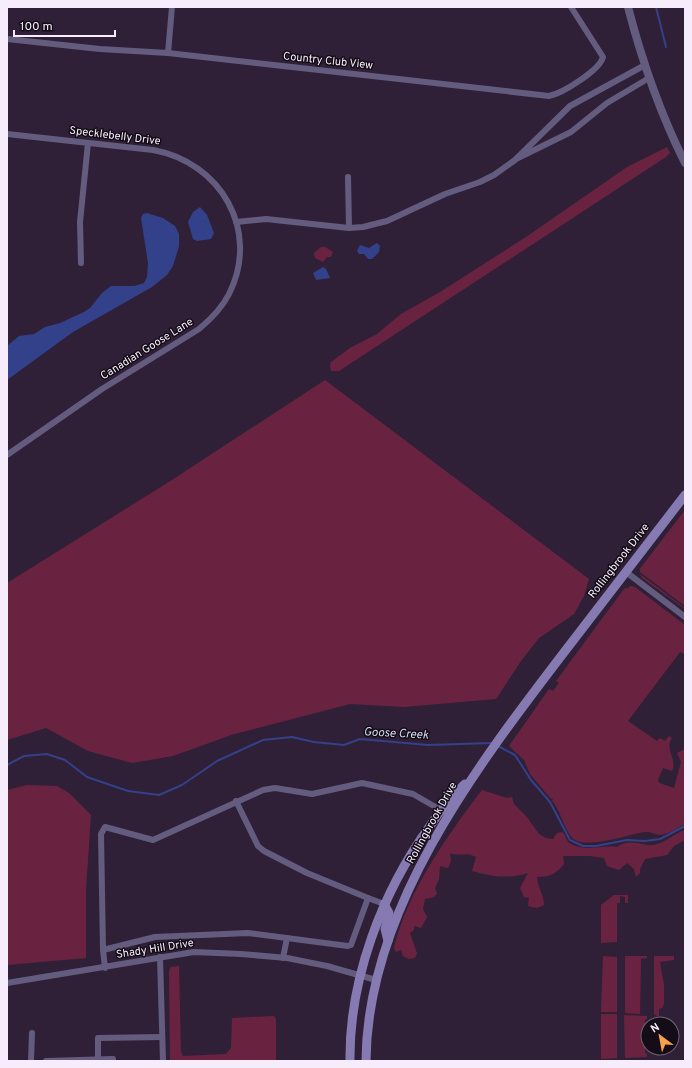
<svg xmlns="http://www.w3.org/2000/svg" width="692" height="1068" viewBox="0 0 692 1068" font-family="Overpass,sans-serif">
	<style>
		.green { fill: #692341 }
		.water { fill: #33408a }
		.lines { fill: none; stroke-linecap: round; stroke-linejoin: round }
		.stream { stroke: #33408a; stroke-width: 2 }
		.minor { stroke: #635c7f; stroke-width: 6 }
		.tertiary { stroke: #635c7f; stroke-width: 8 }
		.secondary { stroke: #867ab2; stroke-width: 9 }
		.labels { text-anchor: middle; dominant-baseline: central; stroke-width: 3; stroke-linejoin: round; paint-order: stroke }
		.street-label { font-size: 11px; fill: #f6ecfb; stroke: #140d17 }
		.water-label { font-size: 12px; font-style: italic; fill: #d3d9ef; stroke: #140d17 }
	</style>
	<rect width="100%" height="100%" fill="#302037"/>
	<g class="green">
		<path d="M667 147 670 153 666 157 339 371H331L330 365 331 362 350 348 377 334 401 314 440 292 526 237 627 167Z"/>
		<path d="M321 247H325L333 252 331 257H327L323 262 315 258 314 253Z"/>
		<path d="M325 380 589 579 584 596 574 614 539 638 521 661 496 699 404 707 350 704 231 735 173 756 132 763 88 751 46 728 7 740V583L172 480Z"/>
		<path d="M685 510V606L644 575 640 572V569L639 570Z"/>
		<path d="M640 574 685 608V609L642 578Z"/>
		<path d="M630 586 635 587 685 625V654L680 652 628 721 657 741 660 738 665 741 669 736 672 738C664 750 678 759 672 771L663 768 658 780 659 783 674 788 681 762 677 753 685 749V824C678 828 668 834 660 835 655 835 650 831 644 832 628 835 590 848 575 840 565 834 561 810 552 801L553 799 550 798 530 774 524 760 509 746 549 689 553 691 559 683 556 681 624 589 627 587 626 588 627 589Z"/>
		<path d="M27 785 57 786 69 793 91 815 86 890V958L7 965V790Z"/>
		<path d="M482 790 507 798 512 797 514 804 527 817 539 834 546 838 553 839 557 833 562 832C567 835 565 841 571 844 586 852 602 845 617 847 627 840 636 843 647 845 662 847 672 834 685 830V840L674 846 667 855 645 859 640 869V873L636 877 634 869 627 863 619 870 607 866 604 858 589 856H563L564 864C556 874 550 877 537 877 538 889 544 895 544 905L537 908 528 906 529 898 524 897 520 888 528 873C508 879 492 877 472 871L476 857C466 851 459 857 450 853L451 861 448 868 440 866 439 879 435 888 437 894 434 897 425 899 423 909 427 917 421 928 414 926V930L410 933 417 953 415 958 409 959 403 956 401 950 396 952 394 948C407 892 447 836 482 790Z"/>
		<path d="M614 895H628V903H625V897L620 896V903H617V942L601 943V905Z"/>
		<path d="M603 956 617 957V1012H601Z"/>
		<path d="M625 956H647V958L641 959 640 1014 625 1013Z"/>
		<path d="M654 956H674V960L660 962 664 985V1004L662 1008 659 1009V1016H657L654 1014Z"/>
		<path d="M179 966 181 1052 183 1056 226 1054 231 1048 232 1018 273 1016 275 1017 276 1021V1061H170L169 971 171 967Z"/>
		<path d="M601 1014H617V1058L601 1059Z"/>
		<path d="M624 1015 647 1016V1019L645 1020V1053L647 1054V1057L625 1058Z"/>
	</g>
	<g class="water">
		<path d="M200 207 207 215 214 233 211 239 197 241 193 239 188 222 193 212Z"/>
		<path d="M147 213 163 218 175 226 179 234V246L173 266 167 275 152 287 73 332 7 380V346L19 336 34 334 45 327 60 323 84 312 90 308 102 293 111 286H134L144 283 147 277 148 263 141 218 143 214Z"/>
		<path d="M377 243 380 246 379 252 372 259H368L364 254H359L357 251 360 245 369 248Z"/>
		<path d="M323 267 326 269 330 278 316 280 313 273Z"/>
	</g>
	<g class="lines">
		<g class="stream">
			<path d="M656 7 666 47"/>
			<path d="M498 746 515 755 531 780 550 802 570 840 583 846H596L627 840 645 841 660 839 685 826"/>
			<path d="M7 765 24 756 47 754 65 760 87 777 128 791 159 795 182 785 217 761 263 740 292 737 314 742 344 745 360 739 428 745 492 743"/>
		</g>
		<g class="minor">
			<path d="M7 39 100 49 168 53 549 96C563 93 600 70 603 57L571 7"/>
			<path d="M168 53 172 7"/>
			<path d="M7 134 153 150C220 162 261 230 229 294 222 308 211 319 199 329L102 389 7 455"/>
			<path d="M518 158 571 132 607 103 649 78"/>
			<path d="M348 177 349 228"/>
			<path d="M236 222 266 219 349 228 363 227 387 221 445 194 480 182 494 175 515 160 570 106 645 65"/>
			<path d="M81 263 80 222 88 143"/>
			<path d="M626 572 685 617"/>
			<path d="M236 801 258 846 264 851 307 873 368 898"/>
			<path d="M103 950 155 937 248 933 348 946 351 945 368 898 384 904"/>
			<path d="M160 957 163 1061"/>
			<path d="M283 958 287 938"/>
			<path d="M105 968 103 950 101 834 105 827 153 840 263 790 275 788 312 794 362 783 413 794 444 812"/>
			<path d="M7 983 194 952 241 954 287 958 327 966 376 980"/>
			<path d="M98 1058V1038L162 1037"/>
			<path d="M31 1061 32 1033"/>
			<path d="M46 1061 113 1059V1061"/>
		</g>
		<path class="tertiary" d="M628 7C642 61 660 113 685 163"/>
		<g class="secondary">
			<path d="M384 904 389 913 385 929 388 941"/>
			<path d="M350 1061C349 979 382 892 430 826 440 811 451 796 465 784"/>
			<path d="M366 1061C367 911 474 770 562 655 603 602 644 548 685 495"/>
		</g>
	</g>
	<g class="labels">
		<g class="street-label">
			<text transform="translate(328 61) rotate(6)">Country Club View</text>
			<text transform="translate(115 136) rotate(7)">Specklebelly Drive</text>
			<text transform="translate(147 349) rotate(-32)">Canadian Goose Lane</text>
			<text transform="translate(619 561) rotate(-52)">Rollingbrook Drive</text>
			<text transform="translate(432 823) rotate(-61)">Rollingbrook Drive</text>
			<text transform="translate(155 949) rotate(-9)">Shady Hill Drive</text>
		</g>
		<g class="water-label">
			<text transform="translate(396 734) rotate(3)">Goose Creek</text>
		</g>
	</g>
	<rect width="692" height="1068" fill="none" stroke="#f6ecfb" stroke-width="16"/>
	<g transform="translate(660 1036) rotate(328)"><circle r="19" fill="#140d17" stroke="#6e6672"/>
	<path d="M0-3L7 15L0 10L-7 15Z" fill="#f9a04c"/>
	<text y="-6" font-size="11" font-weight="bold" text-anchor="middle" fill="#f6ecfb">N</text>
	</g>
	<path d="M14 30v6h101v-6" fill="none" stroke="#f6ecfb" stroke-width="2"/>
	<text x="20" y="30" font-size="12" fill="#f6ecfb" stroke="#140d17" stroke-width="3" paint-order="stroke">100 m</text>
</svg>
